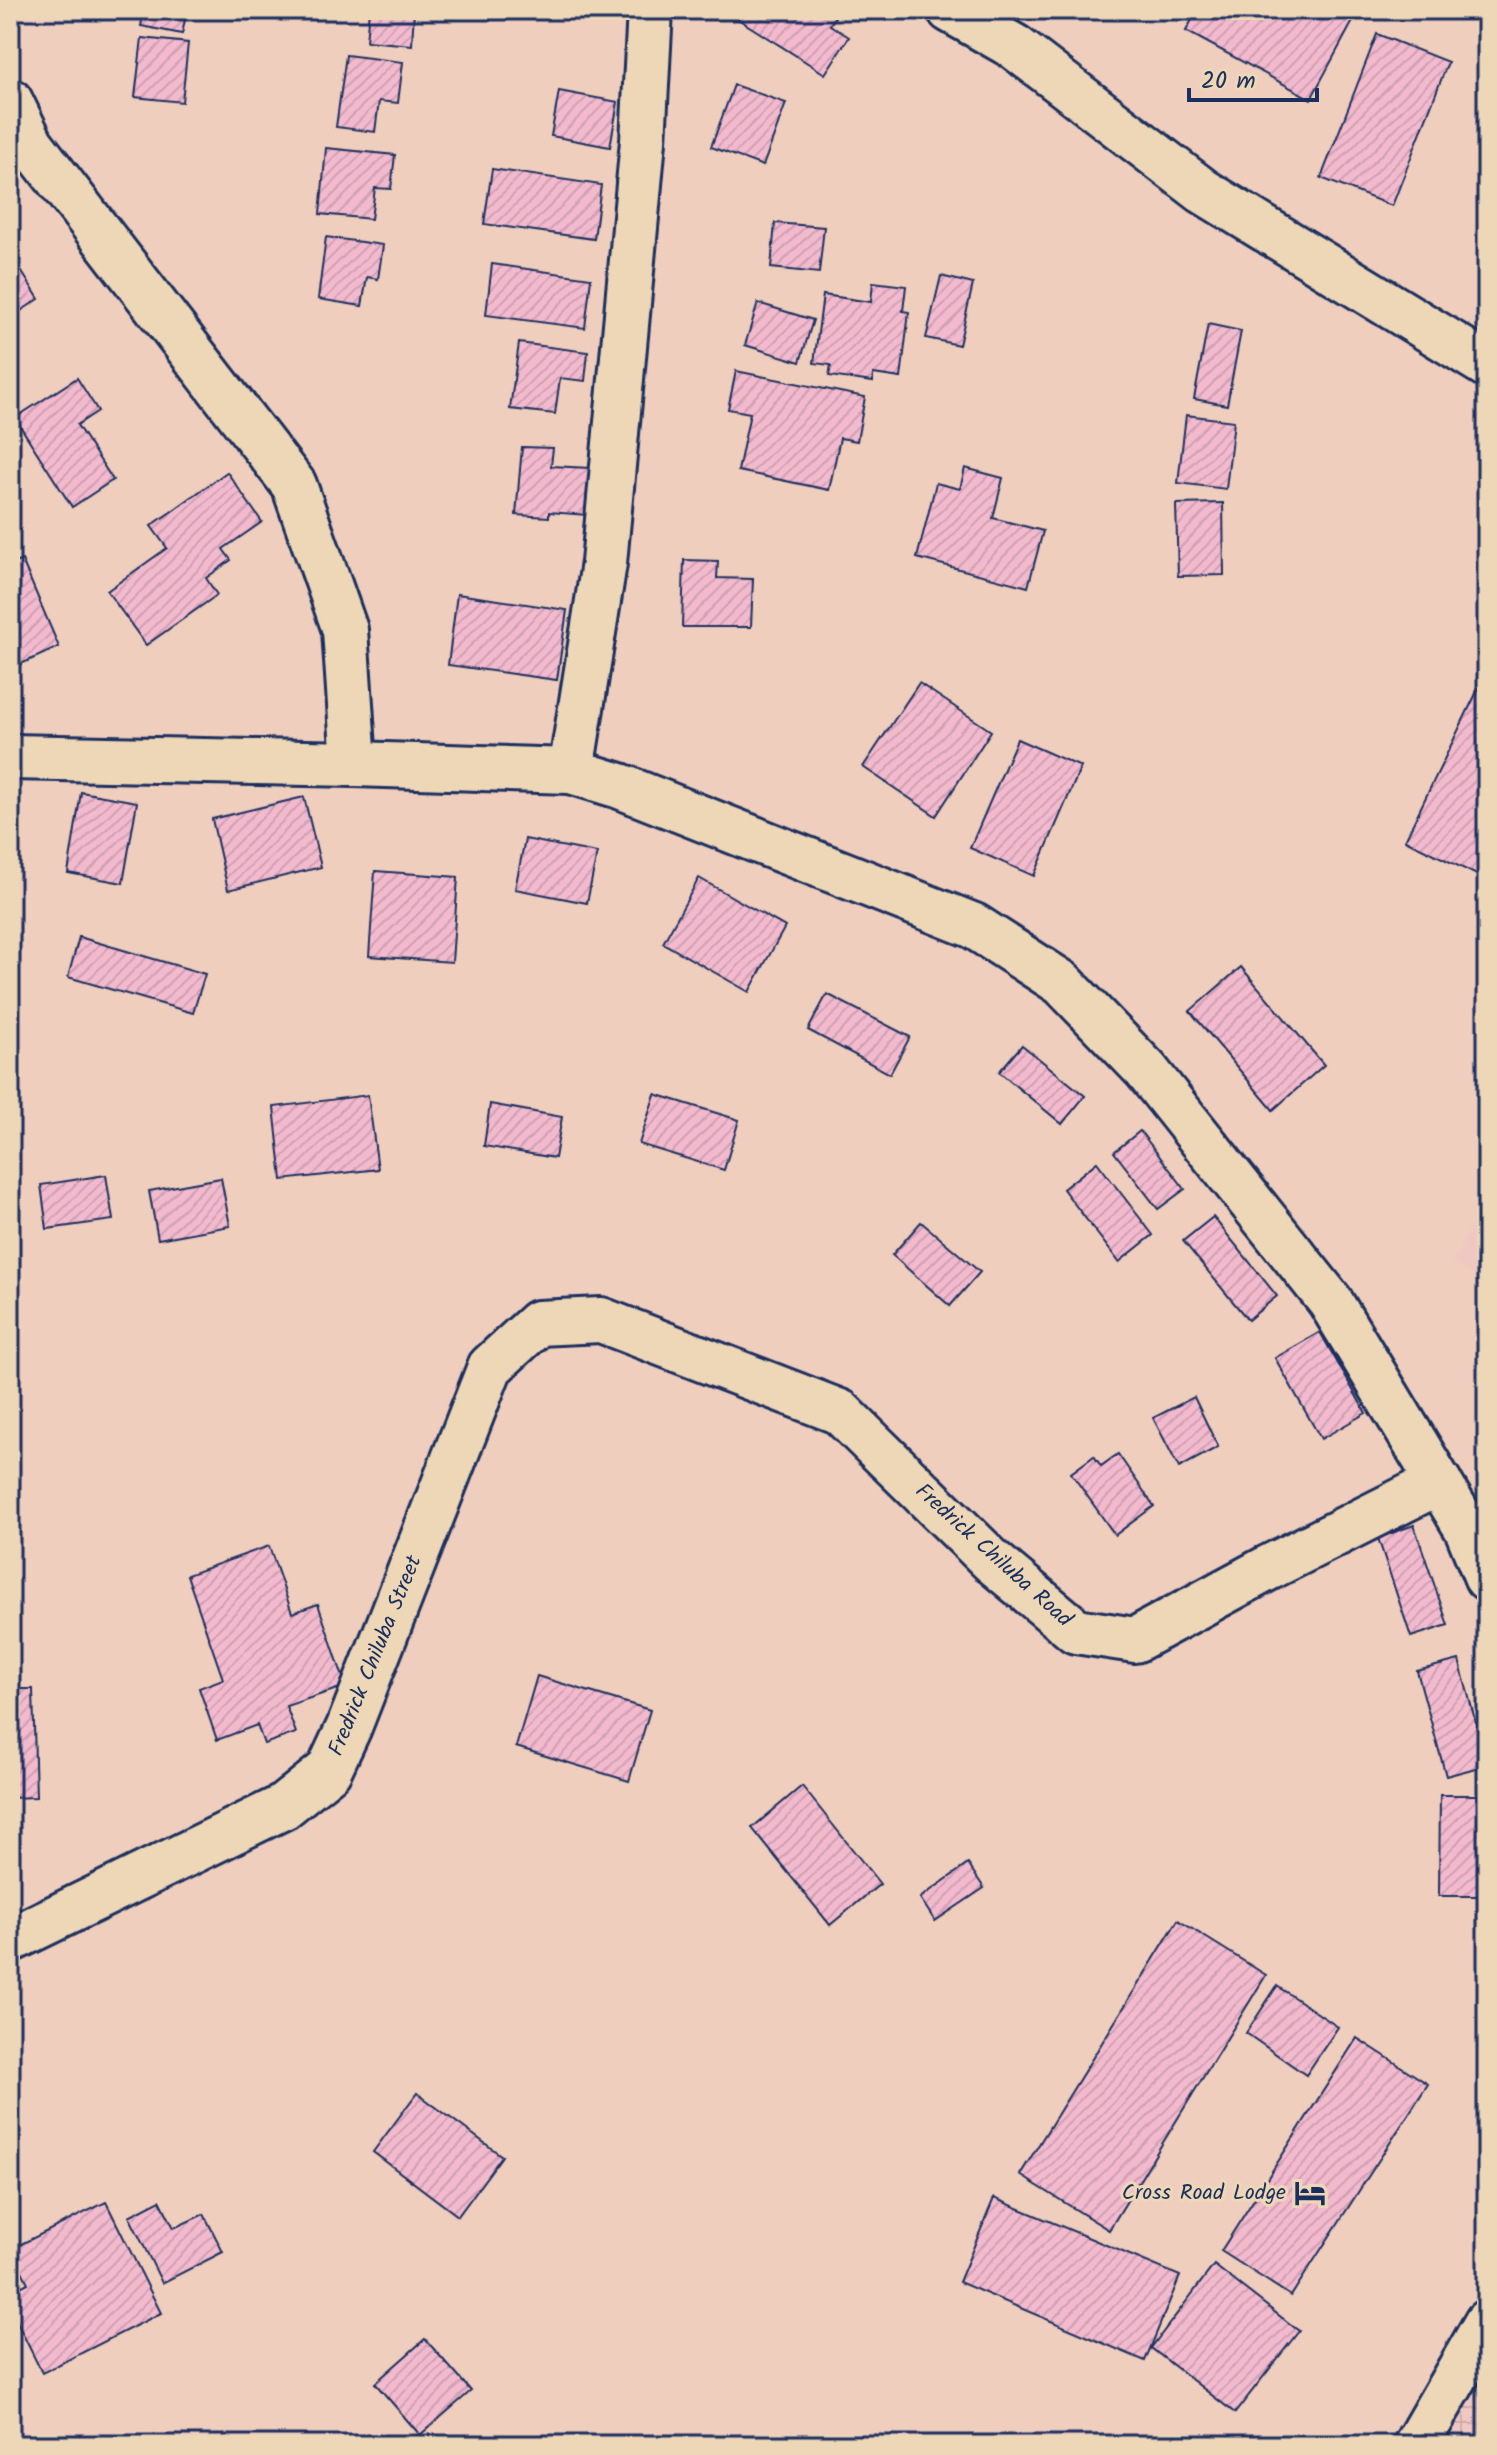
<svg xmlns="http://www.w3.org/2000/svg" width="1497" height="2455" viewBox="0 0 1497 2455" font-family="Kalam,sans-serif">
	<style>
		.built { fill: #f0c8c2 }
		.industrial { fill: url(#industrial-grid) }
		.building { fill: url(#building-hatch); stroke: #1b2f5e; stroke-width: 2 }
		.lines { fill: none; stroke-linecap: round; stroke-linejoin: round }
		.street-casing { stroke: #1b2f5e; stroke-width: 50 }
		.highway-casing { stroke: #1b2f5e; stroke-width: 50 }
		.street { stroke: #edd7b6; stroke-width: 44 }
		.highway { stroke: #edd7b6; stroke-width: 44 }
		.labels { text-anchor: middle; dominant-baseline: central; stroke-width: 6; stroke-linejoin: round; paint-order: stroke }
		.street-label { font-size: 22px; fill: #1b2f5e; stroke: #edd7b6 }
		.poi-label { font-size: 22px; fill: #1b2f5e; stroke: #edd7b6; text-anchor: end }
	</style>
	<defs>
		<pattern id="industrial-grid" width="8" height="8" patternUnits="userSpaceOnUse" patternTransform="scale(2)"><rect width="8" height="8" fill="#f0c8c2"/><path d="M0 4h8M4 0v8" fill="none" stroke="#cdaca9"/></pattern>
		<pattern id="building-hatch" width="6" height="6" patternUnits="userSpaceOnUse" patternTransform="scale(2)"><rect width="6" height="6" fill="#f3bace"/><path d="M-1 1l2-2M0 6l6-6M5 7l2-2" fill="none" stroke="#d0a0b3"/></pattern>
	</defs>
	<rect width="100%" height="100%" fill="#efcebd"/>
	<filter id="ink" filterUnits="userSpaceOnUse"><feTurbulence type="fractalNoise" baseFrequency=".0125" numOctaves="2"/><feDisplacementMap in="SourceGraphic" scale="16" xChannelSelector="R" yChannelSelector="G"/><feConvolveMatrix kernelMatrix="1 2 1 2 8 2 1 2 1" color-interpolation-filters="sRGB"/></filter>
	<g filter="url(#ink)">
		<path class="built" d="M1487 1197V1283L1452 1262Z"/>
		<path class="industrial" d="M1487 2306V2445H1407Z"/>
		<g class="building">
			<path d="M144 10H187L182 34 141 26Z"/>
			<path d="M369 10H414L412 45 366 41Z"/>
			<path d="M743 10H824L835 17 830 25 849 37 825 74 738 19Z"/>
			<path d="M1197 10H1359L1311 99 1186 31Z"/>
			<path d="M1377 34 1448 62 1392 206 1321 178Z"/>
			<path d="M142 38 188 43 182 102 135 97Z"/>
			<path d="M346 55 403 62 398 103 379 101 375 132 336 127Z"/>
			<path d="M734 85 786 103 763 166 711 147Z"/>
			<path d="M559 91 618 102 610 147 551 136Z"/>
			<path d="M326 148 395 155 391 189 375 188 371 219 320 214Z"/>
			<path d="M492 169 601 185 594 239 484 224Z"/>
			<path d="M775 223 824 227 819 273 771 268Z"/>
			<path d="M326 237 383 245 378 279 367 277 362 306 318 299Z"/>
			<path d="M13 258 39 299 10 318V260Z"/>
			<path d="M492 264 591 278 585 328 486 315Z"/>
			<path d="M941 276 973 284 959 345 926 338Z"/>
			<path d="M873 282 906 286 903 311 909 312 901 378 873 374V382L829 376 831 365 814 363 823 295 871 302Z"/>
			<path d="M758 303 813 320 800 362 745 345Z"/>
			<path d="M1208 324 1241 331 1227 405 1194 399Z"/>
			<path d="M519 343 588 352 585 381 560 378 555 414 510 409Z"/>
			<path d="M736 371 865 397 857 441 840 438 829 490 738 471 750 413 728 409Z"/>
			<path d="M77 378 98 411 77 425 113 480 72 507 15 418Z"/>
			<path d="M1186 415 1234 421 1226 489 1178 483Z"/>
			<path d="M522 447 553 448 551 466 590 468 587 515 549 512V517L516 515Z"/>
			<path d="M965 468 1003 478 993 518 1043 531 1028 587 917 558 936 483 960 489Z"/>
			<path d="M227 472 262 522 223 549 231 560 206 578 217 595 146 645 107 591 167 548 151 526Z"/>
			<path d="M1223 503 1224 575 1178 576 1176 504Z"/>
			<path d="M22 560 59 647 10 669V565Z"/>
			<path d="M684 560 718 561 717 578 753 579 751 627H682Z"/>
			<path d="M457 594 567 610 557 680 448 665Z"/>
			<path d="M1487 671V880L1405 840Z"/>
			<path d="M919 683 991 731 936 816 863 767Z"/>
			<path d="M1017 739 1081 767 1034 876 970 848Z"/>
			<path d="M81 792 137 802 123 883 68 873Z"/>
			<path d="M304 797 321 867 228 890 212 819Z"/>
			<path d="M525 839 597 853 587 903 515 889Z"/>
			<path d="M375 871 458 877 452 962 369 956Z"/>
			<path d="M699 878 785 927 749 992 663 943Z"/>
			<path d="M79 937 205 974 193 1013 68 977Z"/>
			<path d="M1241 967 1324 1065 1273 1110 1190 1011Z"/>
			<path d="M827 994 910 1037 890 1074 808 1030Z"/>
			<path d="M1022 1045 1085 1096 1062 1124 999 1072Z"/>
			<path d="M655 1094 739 1120 724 1170 639 1144Z"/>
			<path d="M368 1095 378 1169 282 1180 274 1107Z"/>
			<path d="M490 1104 562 1117 555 1158 484 1146Z"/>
			<path d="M1140 1131 1185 1189 1158 1209 1114 1152Z"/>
			<path d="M1097 1162 1153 1235 1119 1262 1063 1189Z"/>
			<path d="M106 1175 113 1220 47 1229 41 1185Z"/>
			<path d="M221 1178 230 1226 158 1239 149 1191Z"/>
			<path d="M1213 1217 1277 1296 1248 1320 1183 1241Z"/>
			<path d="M921 1222 980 1272 950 1306 892 1255Z"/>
			<path d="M1320 1332 1366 1413 1321 1439 1275 1358Z"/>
			<path d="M1194 1397 1218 1447 1179 1468 1153 1418Z"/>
			<path d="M1118 1454 1154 1506 1115 1535 1071 1473 1094 1456 1101 1466Z"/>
			<path d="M1414 1525 1448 1625 1411 1637 1378 1538Z"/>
			<path d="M269 1546 292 1613 318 1604 346 1686 286 1706 296 1733 264 1744 257 1725 217 1740 199 1688 223 1679 187 1575Z"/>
			<path d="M1459 1660 1487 1765 1446 1776 1417 1671Z"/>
			<path d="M537 1676 650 1710 629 1781 516 1747Z"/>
			<path d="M10 1689H33L36 1797 10 1798Z"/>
			<path d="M802 1786 880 1884 830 1925 752 1828Z"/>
			<path d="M1440 1795H1487V1896H1439Z"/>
			<path d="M968 1864 984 1888 935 1921 920 1898Z"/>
			<path d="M1178 1920 1266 1975 1109 2230 1020 2175Z"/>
			<path d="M1277 1986 1338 2027 1306 2075 1246 2033Z"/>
			<path d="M1357 2038 1428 2084 1291 2296 1221 2251Z"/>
			<path d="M417 2093 502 2156 458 2216 373 2152Z"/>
			<path d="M994 2198 1180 2276 1145 2361 959 2282Z"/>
			<path d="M160 2200 174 2228 204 2214 223 2252 162 2283 129 2216Z"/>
			<path d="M106 2202 161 2313 42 2373 10 2308V2292L28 2283 11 2249Z"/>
			<path d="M1214 2265 1299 2331 1235 2413 1151 2348Z"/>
			<path d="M425 2339 471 2391 420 2435 375 2383Z"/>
		</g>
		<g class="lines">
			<defs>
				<g id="street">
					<path d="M950 10 1015 47 1203 191 1487 365"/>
					<path d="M10 101 31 144 294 485 345 630 354 764"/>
					<path d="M10 757 354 764 571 771 620 786 974 926 1062 983 1146 1070 1330 1301 1467 1529 1487 1578"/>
					<path d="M571 771 604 563 643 141 650 10"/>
					<path d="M10 1940 283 1807 329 1770 349 1727 490 1367 538 1323 601 1320 840 1412 992 1561 1076 1631 1135 1640 1268 1568 1439 1482"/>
				</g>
				<path id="highway" d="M1416 2445 1487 2322"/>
			</defs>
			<use href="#street" class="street-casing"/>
			<use href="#highway" class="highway-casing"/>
			<use href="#street" class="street"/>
			<use href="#highway" class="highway"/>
		</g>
	</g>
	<defs>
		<symbol id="hotel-bare" viewBox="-9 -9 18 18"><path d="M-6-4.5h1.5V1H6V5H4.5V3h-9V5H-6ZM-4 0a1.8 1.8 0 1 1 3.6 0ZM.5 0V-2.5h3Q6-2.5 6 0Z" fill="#1b2f5e" stroke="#edd7b6" stroke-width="2.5" paint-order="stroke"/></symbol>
	</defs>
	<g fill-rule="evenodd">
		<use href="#hotel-bare" x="1288" y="2171" width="44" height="44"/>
	</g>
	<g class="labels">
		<g class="street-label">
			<text transform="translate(993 1556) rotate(42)">Fredrick Chiluba Road</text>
			<text transform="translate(376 1656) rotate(-68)">Fredrick Chiluba Street</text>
		</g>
		<g class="poi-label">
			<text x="1286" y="2193">Cross Road Lodge</text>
		</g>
	</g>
	<rect width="1497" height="2455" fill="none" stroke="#edd7b6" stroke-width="40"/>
	<rect x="20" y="20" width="1457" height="2415" fill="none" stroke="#1b2f5e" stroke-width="3" filter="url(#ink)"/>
	<path d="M1189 88v12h128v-12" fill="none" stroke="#1b2f5e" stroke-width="4"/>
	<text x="1201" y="88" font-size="24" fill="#1b2f5e" stroke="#edd7b6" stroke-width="6" paint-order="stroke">20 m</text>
</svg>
